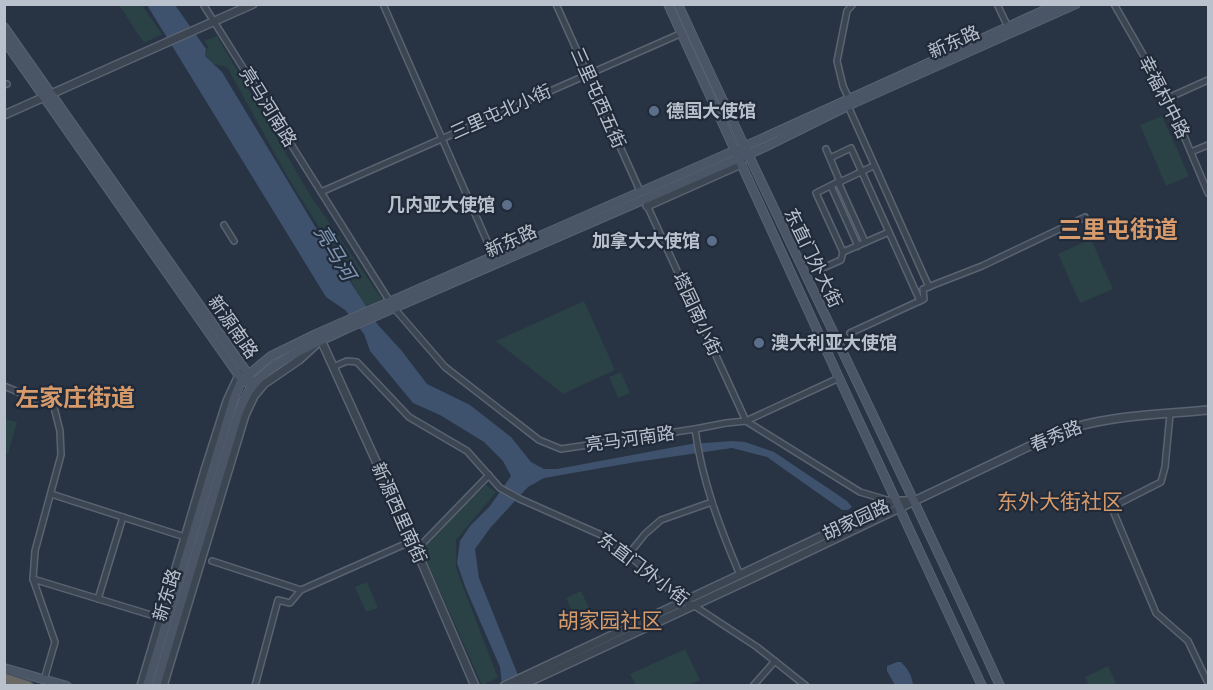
<svg xmlns="http://www.w3.org/2000/svg" width="1213" height="690" viewBox="0 0 1213 690" font-family="'Varela Round','Noto Sans SC',sans-serif">
	<style>
		.green { fill: #2a4145 }
		.water { fill: #3e516d }
		.lines { fill: none; stroke-linecap: round; stroke-linejoin: round }
		.minor-casing { stroke: #5a6371; stroke-width: 8 }
		.tertiary-casing { stroke: #5a6371; stroke-width: 10 }
		.secondary-casing { stroke: #5a6371; stroke-width: 10 }
		.trunk-casing { stroke: #47505e; stroke-width: 12 }
		.minor { stroke: #3c4653; stroke-width: 5 }
		.tertiary { stroke: #3c4653; stroke-width: 7 }
		.secondary { stroke: #4a5566; stroke-width: 8 }
		.trunk { stroke: #6a6966; stroke-width: 9 }
		.service-dot { fill: #5c6f8a; stroke: #202a39; stroke-width: 2 }
		.labels { text-anchor: middle; dominant-baseline: central; stroke-width: 4.5; stroke-linejoin: round; paint-order: stroke }
		.street-label { font-size: 18px; fill: #b9c1cd; stroke: #202a39 }
		.poi-label { font-size: 18px; font-weight: bold; fill: #b9c1cd; stroke: #202a39; text-anchor: start }
		.water-label { font-size: 20px; font-style: italic; fill: #8197b3; stroke: #202a39 }
		.quarter-label { font-size: 21px; fill: #d79a6b; stroke: #202a39 }
		.district-label { font-size: 24px; font-weight: bold; fill: #d79a6b; stroke: #202a39 }
	</style>
	<rect width="100%" height="100%" fill="#283444"/>
	<g class="green">
		<path d="M119 5H142L162 34 144 43Z"/>
		<path d="M217 36 310 195 382 299 365 308 344 267 287 176 227 67 213 64 205 56 208 46 204 41Z"/>
		<path d="M1162 116 1189 176 1166 186 1140 125Z"/>
		<path d="M1091 239 1113 289 1080 303 1058 254Z"/>
		<path d="M584 301 615 370 563 394 496 341Z"/>
		<path d="M621 372 630 393 618 398 609 377Z"/>
		<path d="M4 419 17 422 8 454 5 453Z"/>
		<path d="M486 485 496 492 456 540V568L498 678 482 685 421 548Z"/>
		<path d="M367 582 378 608 366 612 355 587Z"/>
		<path d="M581 591 591 612 576 619 566 598Z"/>
		<path d="M685 649 700 680 688 685H636L630 674Z"/>
		<path d="M1108 666 1117 685H1089L1085 677Z"/>
	</g>
	<g class="water">
		<path d="M147 5H175L206 49 205 56 222 72 319 233 378 325 401 350 427 384 470 405 511 437 531 462 544 469H557L691 444 732 441 745 442 774 452 847 501 852 507 848 510H842L767 457 732 448 636 462 544 478 528 487 491 527 475 549 479 578 522 685H502L500 667 466 589 457 563 460 541 470 526 490 506 511 476 503 461 484 442 440 415 413 403 370 351 364 334 345 310 326 297Z"/>
		<path d="M897 662H901C908 669 912 676 913 685H895L887 671V666Z"/>
	</g>
	<g class="lines">
		<defs>
			<g id="minor">
				<path d="M203 4 390 302"/>
				<path d="M383 4 494 257"/>
				<path d="M556 4 640 191"/>
				<path d="M997 4 1008 27"/>
				<path d="M1114 4 1168 98 1208 193"/>
				<path d="M4 85 7 84"/>
				<path d="M1168 98 1208 80"/>
				<path d="M849 99 843 86 837 61 847 11 853 4"/>
				<path d="M848 106 929 287"/>
				<path d="M826 149 840 182 830 158 851 148 889 232 843 252 816 193 838 182H840C850 177 861 172 871 167"/>
				<path d="M1191 152 1208 145"/>
				<path d="M838 182 865 242"/>
				<path d="M831 186 858 246"/>
				<path d="M321 192 682 33"/>
				<path d="M646 203 746 421 839 378"/>
				<path d="M224 225 234 241"/>
				<path d="M889 232 920 301"/>
				<path d="M823 268 841 260 843 252"/>
				<path d="M394 308 445 367 539 440 561 449 695 429 726 423 746 421 860 492 887 500 895 501"/>
				<path d="M850 333 924 299 923 289 982 266 1085 217"/>
				<path d="M333 367 347 361 357 362 409 417 467 451 500 488 520 499 608 538 684 602 693 605 757 647 806 686"/>
				<path d="M4 386 54 407 60 431 61 455 35 551 33 579 55 642 44 680"/>
				<path d="M1170 414 1165 467 1161 482 1114 506V513L1156 613 1188 641 1208 683"/>
				<path d="M695 429C702 481 720 528 740 575"/>
				<path d="M51 494 185 537"/>
				<path d="M415 547 423 543 489 475"/>
				<path d="M628 555 645 534 661 520 712 502"/>
				<path d="M212 561 301 590"/>
				<path d="M33 579 161 618"/>
				<path d="M98 599 123 517"/>
				<path d="M255 686 278 600 290 603 301 590 412 541"/>
				<path d="M753 686 775 661"/>
			</g>
			<g id="tertiary">
				<path d="M4 115 253 4"/>
				<path d="M647 206 741 164 742 161"/>
				<path d="M141 686 205 470 227 401 240 373"/>
				<path d="M163 686 245 415 254 396 264 384 299 360 321 340 415 547 475 686"/>
				<path d="M504 686 888 505 897 501H911"/>
				<path d="M520 686 757 576 1057 433C1105 415 1157 415 1208 410"/>
			</g>
			<g id="secondary">
				<path d="M668 4 839 378 982 686"/>
				<path d="M678 4C783 233 896 457 1000 686"/>
				<path d="M4 27 248 374 252 385"/>
				<path d="M4 40 242 380 246 382"/>
				<path d="M4 668 67 686"/>
				<path d="M147 686 235 395 242 380 271 356 316 334 761 139 1058 4"/>
				<path d="M156 686 238 414C242 405 246 393 253 385 274 360 316 343 346 329L765 147 854 103 1076 4"/>
			</g>
			<path id="trunk" d="M4 678 28 686"/>
		</defs>
		<use href="#minor" class="minor-casing"/>
		<use href="#tertiary" class="tertiary-casing"/>
		<use href="#secondary" class="secondary-casing"/>
		<use href="#trunk" class="trunk-casing"/>
		<use href="#minor" class="minor"/>
		<use href="#tertiary" class="tertiary"/>
		<use href="#secondary" class="secondary"/>
		<use href="#trunk" class="trunk"/>
	</g>
	<g class="service-dot">
		<circle cx="654" cy="111" r="6"/>
		<circle cx="507" cy="205" r="6"/>
		<circle cx="712" cy="241" r="6"/>
		<circle cx="759" cy="343" r="6"/>
	</g>
	<g class="labels">
		<g class="street-label">
			<text transform="translate(954 42) rotate(-24)">新东路</text>
			<text transform="translate(1164 97) rotate(63)">幸福村中路</text>
			<text transform="translate(598 98) rotate(66)">三里屯西五街</text>
			<text transform="translate(268 107) rotate(58)">亮马河南路</text>
			<text transform="translate(501 112) rotate(-24)">三里屯北小街</text>
			<text transform="translate(511 241) rotate(-24)">新东路</text>
			<text transform="translate(813 258) rotate(64)">东直门外大街</text>
			<text transform="translate(697 314) rotate(65)">塔园南小街</text>
			<text transform="translate(233 327) rotate(55)">新源南路</text>
			<text transform="translate(1056 436) rotate(-22)">春秀路</text>
			<text transform="translate(630 439) rotate(-8)">亮马河南路</text>
			<text transform="translate(399 513) rotate(66)">新源西里南街</text>
			<text transform="translate(856 520) rotate(-25)">胡家园路</text>
			<text transform="translate(643 569) rotate(37)">东直门外小街</text>
			<text transform="translate(167 595) rotate(-73)">新东路</text>
		</g>
		<g class="poi-label">
			<text x="666" y="111">德国大使馆</text>
			<text x="495" y="205" text-anchor="end">几内亚大使馆</text>
			<text x="700" y="241" text-anchor="end">加拿大大使馆</text>
			<text x="771" y="343">澳大利亚大使馆</text>
		</g>
		<g class="water-label">
			<text transform="translate(334 253) rotate(59)">亮马河</text>
		</g>
		<g class="quarter-label">
			<text x="1060" y="502">东外大街社区</text>
			<text x="610" y="621">胡家园社区</text>
		</g>
		<g class="district-label">
			<text x="1118" y="230">三里屯街道</text>
			<text x="75" y="398">左家庄街道</text>
		</g>
	</g>
	<rect width="1213" height="690" fill="none" stroke="#b9c1cd" stroke-width="12"/>
</svg>
